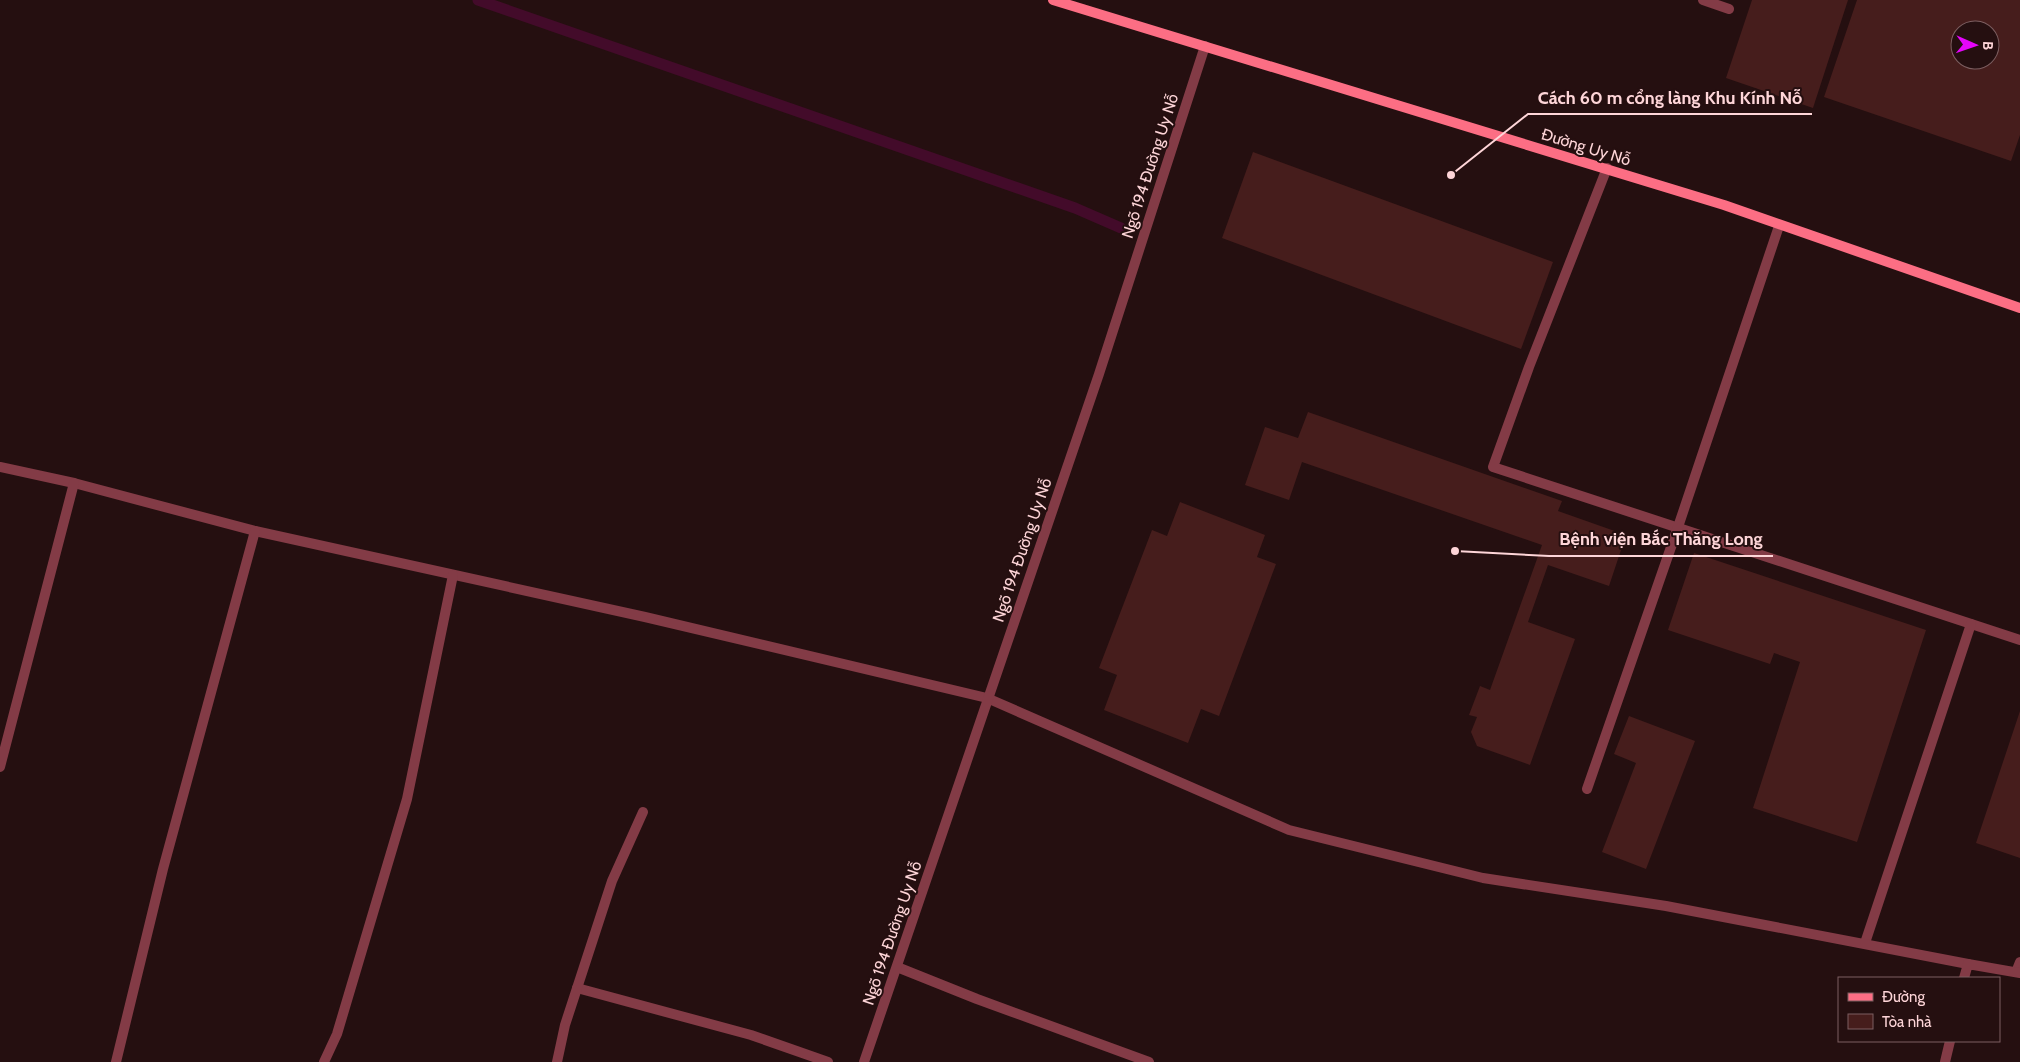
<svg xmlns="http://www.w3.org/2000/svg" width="2020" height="1062" viewBox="0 0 2020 1062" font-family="Cabin,sans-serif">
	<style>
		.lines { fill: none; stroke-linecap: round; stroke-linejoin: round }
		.stream { stroke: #430b2a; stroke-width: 11 }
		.building { fill: #461d1c; fill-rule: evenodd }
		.lane { stroke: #833b46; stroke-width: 10 }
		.street { stroke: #833b46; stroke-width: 10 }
		.secondary { stroke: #fc6e84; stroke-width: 10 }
		.labels { text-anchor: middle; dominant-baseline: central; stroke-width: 4; stroke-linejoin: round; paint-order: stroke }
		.street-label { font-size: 16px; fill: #fed5d8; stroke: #250f10 }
		.leader { fill: none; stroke: #fed5d8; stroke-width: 2 }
		.callout-dot { fill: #fed5d8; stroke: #250f10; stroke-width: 2 }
		.callout-label { font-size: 18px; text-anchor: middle; font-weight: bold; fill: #fed5d8; stroke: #250f10; stroke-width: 4; stroke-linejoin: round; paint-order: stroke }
	</style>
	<rect width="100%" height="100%" fill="#250f10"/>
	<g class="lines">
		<path class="stream" d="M478 0 1075 208 1121 228"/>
	</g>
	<g class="building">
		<path d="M1752 0H1848L1813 108 1726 78Z"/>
		<path d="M1857 0H2020V135L2011 161 1824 97ZM1960 30H1990V60H1960Z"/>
		<path d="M1253 152 1553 262 1521 349 1222 238Z"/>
		<path d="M1308 412 1562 501 1558 511 1626 535 1609 586 1548 565 1528 622 1575 639 1530 765 1477 746 1471 732 1477 717 1469 715 1480 686 1490 690 1542 545 1302 462 1289 500 1245 485 1265 427 1298 438Z"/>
		<path d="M1180 502 1265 535 1257 557 1276 564 1219 716 1201 709 1188 743 1104 710 1117 675 1099 668 1152 530 1167 536Z"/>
		<path d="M1694 553 1926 630 1857 842 1753 808 1800 662 1774 653 1770 664 1668 630Z"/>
		<path d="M2020 711V858L1976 843Z"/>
		<path d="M1629 716 1695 741 1646 869 1602 852 1636 763 1614 754Z"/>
	</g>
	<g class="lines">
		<g class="lane">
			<path d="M1703 0 1729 9"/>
			<path d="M1607 168 1529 367 1493 467 2020 640"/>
			<path d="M1587 789 1678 527 1779 226"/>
			<path d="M1865 943 1971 624"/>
			<path d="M2016 972 2020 962"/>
		</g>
		<g class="street">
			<path d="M0 467 74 483 255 531 645 617 987 698 1289 830 1483 878 1666 906 1968 964"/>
			<path d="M0 767 74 483"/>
			<path d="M897 967 977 999 1149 1062"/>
			<path d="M1964 978 1968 964 2020 973"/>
			<path d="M577 988 751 1035 828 1062"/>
			<path d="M116 1062 163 869 255 531"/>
			<path d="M324 1062 337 1034 407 799 453 575"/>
			<path d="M557 1062 565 1025 612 881 643 812"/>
			<path d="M864 1062 1099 374 1205 46"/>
			<path d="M1945 1062 1950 1041"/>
		</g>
		<path class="secondary" d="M1053 0 1724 205 2020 308"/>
	</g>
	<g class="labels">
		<g class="street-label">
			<text transform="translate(1586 147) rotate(17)">Đường Uy Nỗ</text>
			<text transform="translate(1150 166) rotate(-72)">Ngõ 194 Đường Uy Nỗ</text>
			<text transform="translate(1022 550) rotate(-71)">Ngõ 194 Đường Uy Nỗ</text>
			<text transform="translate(892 933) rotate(-71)">Ngõ 194 Đường Uy Nỗ</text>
		</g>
	</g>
	<path class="leader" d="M1451 175L1528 114H1812M1455 551L1549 556H1773"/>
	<g class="callout-dot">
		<circle cx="1451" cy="175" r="5"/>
		<circle cx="1455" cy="551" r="5"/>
	</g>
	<g class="callout-label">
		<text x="1670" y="104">Cách 60 m cổng làng Khu Kính Nỗ</text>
		<text x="1661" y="545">Bệnh viện Bắc Thăng Long</text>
	</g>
	<rect x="1838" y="977" width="162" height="65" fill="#250f10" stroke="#7c5e60"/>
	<rect x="1848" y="993" width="25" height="8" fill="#fc6e84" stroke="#7c5e60"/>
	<text x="1882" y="1002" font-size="15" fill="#fed5d8">Đường</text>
	<rect x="1848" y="1014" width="25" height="15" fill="#461d1c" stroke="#7c5e60"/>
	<text x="1882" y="1027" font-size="15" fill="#fed5d8">Tòa nhà</text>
	<g transform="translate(1975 45) rotate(92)"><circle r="24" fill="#250f10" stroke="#7c5e60"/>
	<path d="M0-4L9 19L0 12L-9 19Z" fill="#e505fa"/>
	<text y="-8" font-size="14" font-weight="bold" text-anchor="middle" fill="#fed5d8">B</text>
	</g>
</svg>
